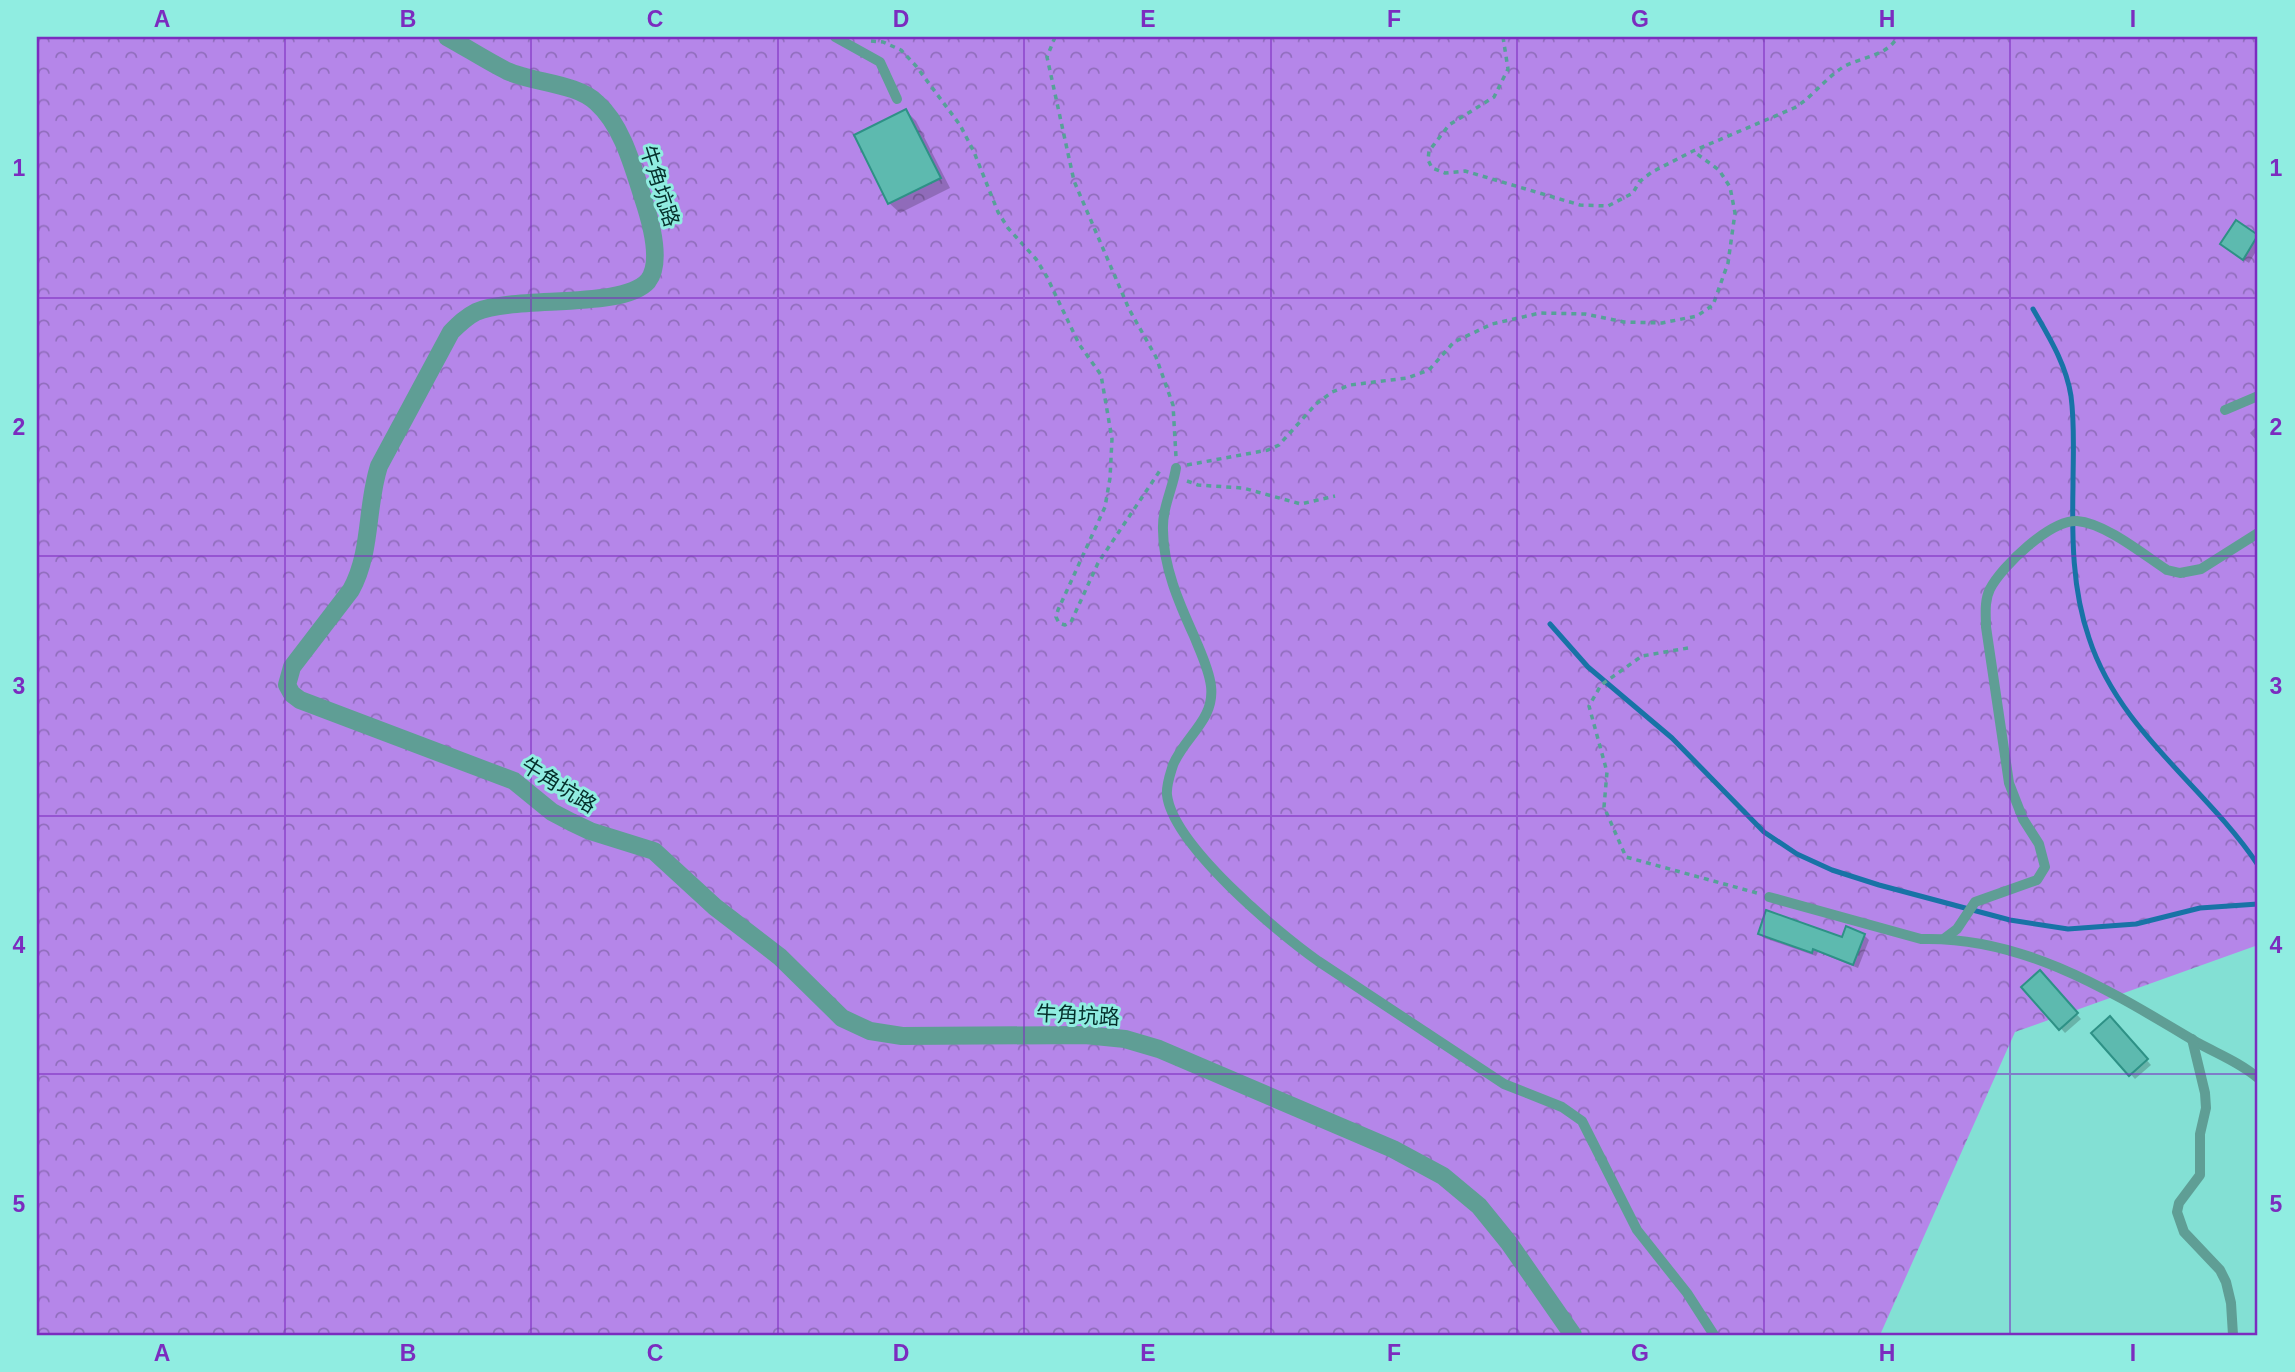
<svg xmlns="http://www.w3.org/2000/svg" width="2295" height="1372" viewBox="0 0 2295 1372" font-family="Helvetica,'Noto Sans TC',sans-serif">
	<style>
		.forest { fill: url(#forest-crowns) }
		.shadow { fill: #0003 }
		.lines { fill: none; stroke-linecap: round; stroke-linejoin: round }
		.stream { stroke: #1873a6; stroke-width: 5 }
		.building { fill: #5dbaaf; stroke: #2e9186; stroke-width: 2 }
		.path { stroke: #56a198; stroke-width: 3.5; stroke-dasharray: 5 5; stroke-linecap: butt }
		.service { stroke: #5f9e95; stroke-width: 10 }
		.tertiary { stroke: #5f9e95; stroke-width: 18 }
		.grid { fill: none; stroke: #7b2cbf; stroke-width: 2; stroke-opacity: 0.55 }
		.labels { text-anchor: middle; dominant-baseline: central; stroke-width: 6; stroke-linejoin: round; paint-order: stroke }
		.street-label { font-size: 21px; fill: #042e2a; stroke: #90ede1 }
		.neatline { fill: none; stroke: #7b2cbf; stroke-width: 2.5 }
		.grid-label { font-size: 23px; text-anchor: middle; font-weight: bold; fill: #7b2cbf }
	</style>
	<defs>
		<pattern id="forest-crowns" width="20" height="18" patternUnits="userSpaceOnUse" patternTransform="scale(1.75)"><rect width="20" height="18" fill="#b586e9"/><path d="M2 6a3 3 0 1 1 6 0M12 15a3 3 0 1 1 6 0" fill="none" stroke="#916ebd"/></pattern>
	</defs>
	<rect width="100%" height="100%" fill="#83e0d4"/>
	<path class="forest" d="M37 37H2258V945L2015 1032 1880 1335H37Z"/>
	<g class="shadow">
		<path d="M906 111 916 121 950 188 900 213 889 203 856 136Z"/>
		<path d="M2237 223 2258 237V248L2249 263 2227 249Z"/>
		<path d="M2258 425V442L2250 433Z"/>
		<path d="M1760 934 1843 939 1864 935 1869 940 1858 968 1818 952 1816 956 1764 938Z"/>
		<path d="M2039 973 2081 1019 2065 1033 2024 987Z"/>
		<path d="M2110 1019 2151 1065 2135 1079 2094 1033Z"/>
	</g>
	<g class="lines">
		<g class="stream">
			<path d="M2033 309C2049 337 2066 364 2071 396 2075 426 2073 456 2073 486 2072 537 2072 589 2089 638 2119 731 2205 786 2258 865"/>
			<path d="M1550 624 1588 667 1672 738 1764 832 1797 854 1832 870 1879 885 2010 920 2068 929 2136 924 2200 908 2258 904"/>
		</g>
	</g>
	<g class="building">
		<path d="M906 109 941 178 888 204 854 135Z"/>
		<path d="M2236 220 2258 235 2243 260 2220 244Z"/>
		<path d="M1766 910 1842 937 1846 926 1865 934 1853 965 1813 949 1812 953 1758 934Z"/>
		<path d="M2040 970 2078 1013 2059 1030 2021 987Z"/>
		<path d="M2110 1016 2148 1059 2129 1076 2091 1033Z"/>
	</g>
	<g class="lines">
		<g class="path">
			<path d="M1055 37 1047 57 1074 181 1129 309 1156 357 1173 405 1176 457"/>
			<path d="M1503 37 1508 69 1494 97 1449 125 1429 151 1428 160 1432 168 1445 173 1465 171 1580 205 1608 206 1633 193 1639 182 1652 172 1693 151 1794 108C1813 97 1826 77 1845 66 1862 57 1889 55 1897 37"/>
			<path d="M871 41 883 42 901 50 916 66 960 125 974 152 998 212 1008 228 1036 259 1047 277 1079 344 1101 375 1112 439 1110 478 1105 507 1058 610 1056 617 1059 623 1065 625 1071 622 1098 563 1161 469"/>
			<path d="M1187 465 1268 450 1279 445 1316 404 1332 392 1350 385 1407 378 1429 370 1454 342 1492 324 1540 313 1585 314 1624 322 1662 323 1697 316 1713 305 1728 263 1735 213 1730 187 1719 170 1693 151"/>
			<path d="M1187 481 1198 485 1243 488 1301 504 1335 496"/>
			<path d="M1688 648 1642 656 1601 685 1589 706 1607 772 1604 807 1626 857 1757 893"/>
		</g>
		<g class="service">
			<path d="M835 37 880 62 897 99"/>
			<path d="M2225 410 2258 396"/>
			<path d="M1176 468C1173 488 1162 508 1163 530 1163 566 1179 603 1194 636 1200 651 1209 669 1211 686 1215 720 1185 736 1173 765 1170 775 1166 785 1167 795 1173 845 1277 932 1318 961L1504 1084 1562 1107 1582 1121 1637 1230 1687 1293 1714 1335"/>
			<path d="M1769 897 1921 939C2024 936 2112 992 2198 1043 2218 1054 2241 1063 2258 1078"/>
			<path d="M1945 938 1957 929 1975 902 2037 880 2045 867 2039 844 2023 819 2009 783 1986 627C1986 615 1984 601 1990 589 2002 566 2050 520 2077 521 2105 523 2144 555 2167 570L2180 573 2201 569 2258 533"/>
			<path d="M2192 1039 2205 1093 2206 1108 2200 1134V1175L2179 1203 2177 1212 2184 1232 2220 1270 2226 1282 2231 1303 2233 1335"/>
		</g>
		<path class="tertiary" d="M447 37C467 48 487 61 507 71 533 83 577 83 597 103 622 125 633 167 643 198 650 219 663 262 648 281 623 310 515 295 476 312 466 317 459 324 451 332L379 466C366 506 372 552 351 590L292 667 287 685 292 694 300 700 514 781 552 812 571 822 590 831 654 851 715 907 780 957 842 1018 870 1031 902 1036 1085 1035 1125 1039 1159 1049 1393 1149 1443 1176 1479 1206 1509 1243 1573 1335"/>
	</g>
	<path class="grid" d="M285 37V1335M531 37V1335M778 37V1335M1024 37V1335M1271 37V1335M1517 37V1335M1764 37V1335M2010 37V1335M37 298H2258M37 556H2258M37 816H2258M37 1074H2258"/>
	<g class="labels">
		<g class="street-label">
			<text transform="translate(660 186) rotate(72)">牛角坑路</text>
			<text transform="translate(559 785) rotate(32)">牛角坑路</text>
			<text transform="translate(1078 1015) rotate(3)">牛角坑路</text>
		</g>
	</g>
	<rect width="2295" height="1372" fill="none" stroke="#90ede1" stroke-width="77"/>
	<rect x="38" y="38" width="2218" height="1296" class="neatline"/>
	<g class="grid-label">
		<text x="162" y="27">A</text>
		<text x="408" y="27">B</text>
		<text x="655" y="27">C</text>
		<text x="901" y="27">D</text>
		<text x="1148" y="27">E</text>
		<text x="1394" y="27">F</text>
		<text x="1640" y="27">G</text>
		<text x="1887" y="27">H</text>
		<text x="2133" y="27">I</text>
		<text x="19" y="176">1</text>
		<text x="2276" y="176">1</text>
		<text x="19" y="435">2</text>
		<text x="2276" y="435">2</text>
		<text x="19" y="694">3</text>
		<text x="2276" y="694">3</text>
		<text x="19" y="953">4</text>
		<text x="2276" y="953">4</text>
		<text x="19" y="1212">5</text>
		<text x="2276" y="1212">5</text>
		<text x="162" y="1361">A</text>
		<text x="408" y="1361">B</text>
		<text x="655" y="1361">C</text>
		<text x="901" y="1361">D</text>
		<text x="1148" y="1361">E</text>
		<text x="1394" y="1361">F</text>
		<text x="1640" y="1361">G</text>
		<text x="1887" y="1361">H</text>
		<text x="2133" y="1361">I</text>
	</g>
</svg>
